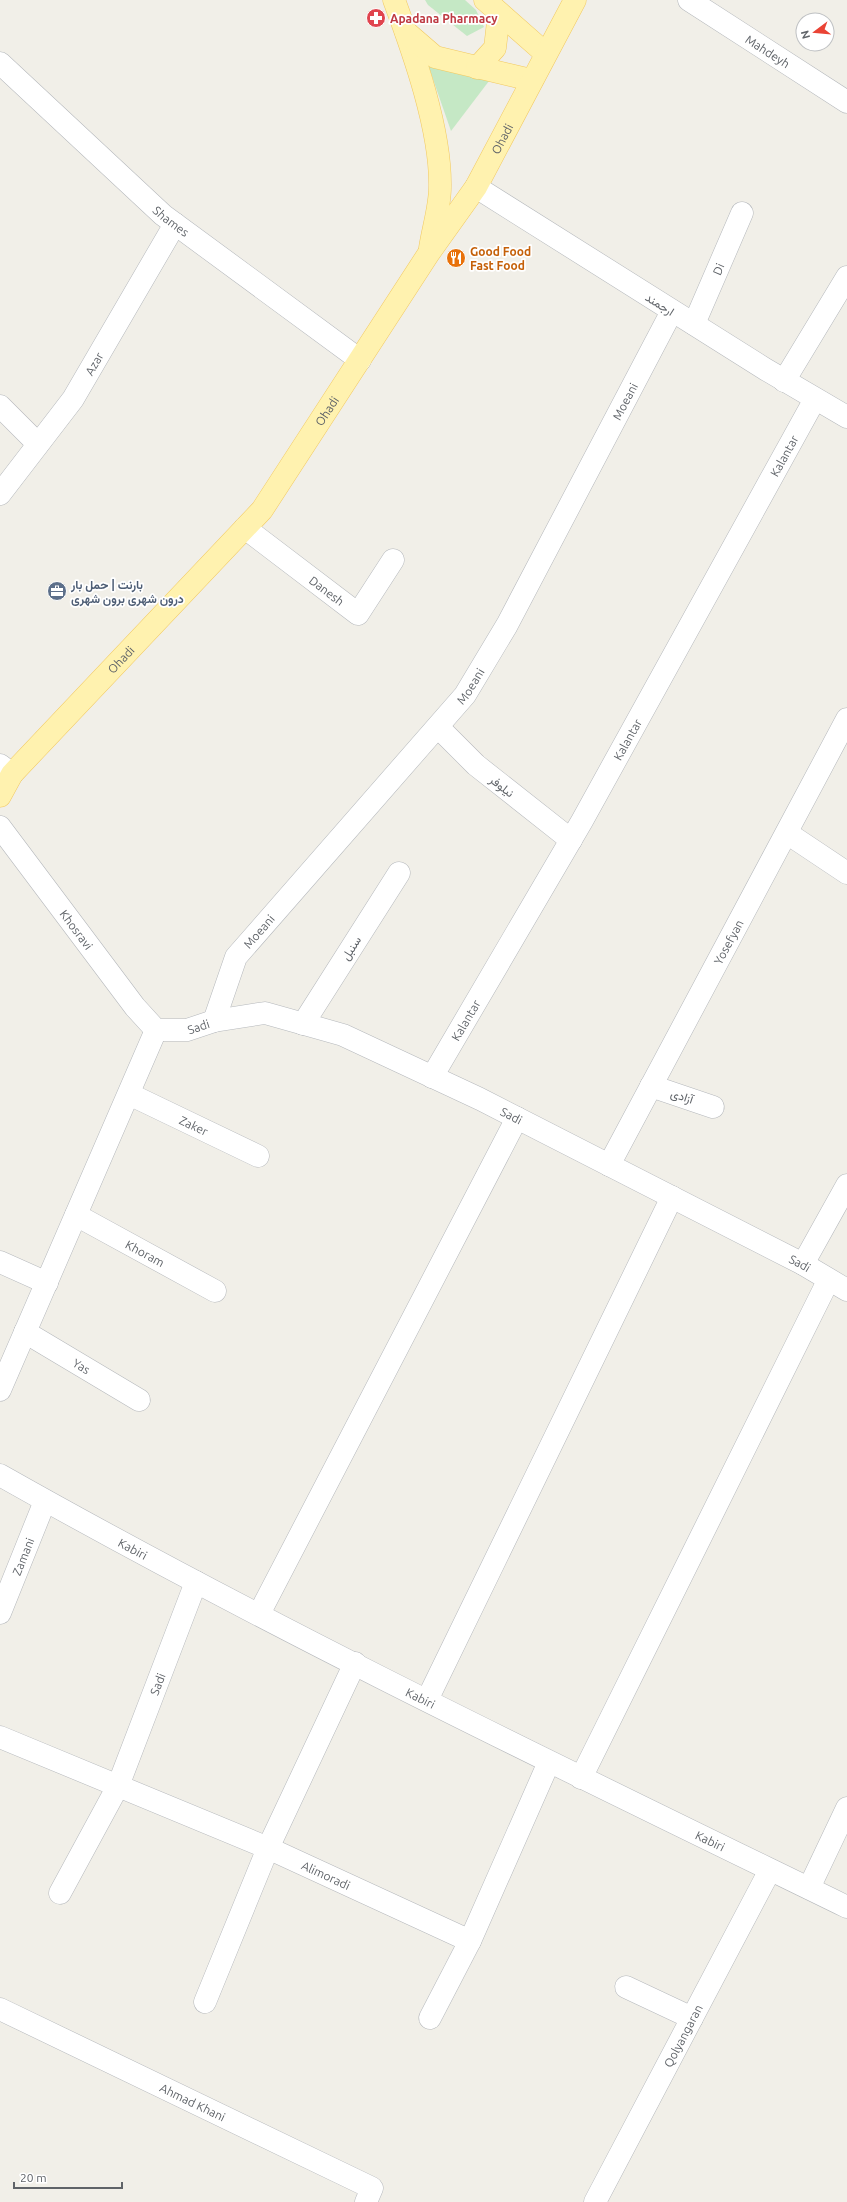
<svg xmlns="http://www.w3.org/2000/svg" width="847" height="2202" viewBox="0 0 847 2202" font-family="Ubuntu,Vazirmatn,sans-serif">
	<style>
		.green { fill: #c5e8c5 }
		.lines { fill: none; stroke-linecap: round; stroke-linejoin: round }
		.minor-casing { stroke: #b5b8bc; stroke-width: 23 }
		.major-casing { stroke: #f2c960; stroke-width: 23 }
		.minor { stroke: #fff; stroke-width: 22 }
		.major { stroke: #fff2af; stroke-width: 22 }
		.labels { text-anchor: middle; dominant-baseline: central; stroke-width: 3.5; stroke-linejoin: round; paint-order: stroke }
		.health-label { font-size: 12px; font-weight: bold; fill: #be3a42; stroke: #fff; text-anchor: start }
		.street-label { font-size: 12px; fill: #5f6368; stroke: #fff }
		.food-label { font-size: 12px; font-weight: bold; fill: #c56008; stroke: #fff; text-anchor: start }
		.service-label { font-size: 12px; font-weight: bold; fill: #4e5e75; stroke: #fff; text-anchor: start }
	</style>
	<rect width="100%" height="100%" fill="#f1efe8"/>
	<g class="green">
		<path d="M425 0H465L476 10 484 27 467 36 428 5Z"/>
		<path d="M427 62 489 81 451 131Z"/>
	</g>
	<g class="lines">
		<defs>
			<g id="minor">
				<path id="s1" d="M689 0 847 102"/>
				<path id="s2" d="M0 63 163 215 360 360"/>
				<path d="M476 187 765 369 847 417"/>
				<path id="s3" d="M694 324 742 213"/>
				<path d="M784 381 847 277"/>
				<path d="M0 406 38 444"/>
				<path id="s4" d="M0 494 73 399 175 224"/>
				<path id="s5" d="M245 528 358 614 393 560"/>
				<path d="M438 727 476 765 571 840"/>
				<path d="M0 765 12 774"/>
				<path id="s6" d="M0 827 135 1007 156 1030H187L214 1021 265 1013 343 1035 480 1099 803 1264 847 1290"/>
				<path d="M787 833 847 873"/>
				<path id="s7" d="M214 1021 236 957 465 695 507 625 672 311"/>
				<path d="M303 1024 399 873"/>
				<path id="s8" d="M432 1077 582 821 815 399"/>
				<path d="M651 1086 713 1107"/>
				<path id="s9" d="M129 1094 258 1156"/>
				<path id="s10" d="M609 1165 847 719"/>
				<path id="s11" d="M76 1215 215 1291"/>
				<path d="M0 1262 47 1283"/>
				<path d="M803 1264 847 1185"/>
				<path id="s12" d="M25 1332 139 1400"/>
				<path d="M0 1390 156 1030"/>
				<path id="s13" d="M0 1475C276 1631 562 1768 847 1907"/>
				<path id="s14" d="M0 1613 45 1501"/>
				<path d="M259 1614 517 1118"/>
				<path d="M427 1700 672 1197"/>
				<path id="s15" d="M0 1737 268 1848 470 1941 549 1762"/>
				<path d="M581 1778 828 1281"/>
				<path d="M809 1888 847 1808"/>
				<path id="s16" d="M60 1893 118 1786 196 1582"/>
				<path d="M626 1987 692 2018"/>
				<path d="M205 2002 268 1848 355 1663"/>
				<path id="s17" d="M0 2009 372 2188 366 2202"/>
				<path d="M430 2018 470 1941"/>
				<path id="s18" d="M595 2202 770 1870"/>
			</g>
			<g id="major">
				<path d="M394 0C414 54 441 130 440 187 440 207 433 228 430 248"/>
				<path d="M485 0 545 53"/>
				<path d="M406 32 435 57 531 80"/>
				<path d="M477 68 495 48 499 13"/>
				<path id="s19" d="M0 796 12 774 262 510 429 253 476 187 575 0"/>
			</g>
		</defs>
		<use href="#minor" class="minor-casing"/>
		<use href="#major" class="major-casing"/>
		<use href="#minor" class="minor"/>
		<use href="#major" class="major"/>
	</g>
	<defs>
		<symbol id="pharmacy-disc" viewBox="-11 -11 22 22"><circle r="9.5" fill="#e0444e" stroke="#fff"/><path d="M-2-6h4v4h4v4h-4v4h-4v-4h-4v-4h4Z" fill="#fff"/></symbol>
		<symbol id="restaurant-disc" viewBox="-11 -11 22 22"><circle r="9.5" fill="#e8710a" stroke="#fff"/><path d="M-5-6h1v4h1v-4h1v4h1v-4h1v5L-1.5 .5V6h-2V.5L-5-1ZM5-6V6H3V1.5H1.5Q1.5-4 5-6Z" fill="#fff"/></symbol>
		<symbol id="office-disc" viewBox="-11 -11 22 22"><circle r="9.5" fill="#5c6f8a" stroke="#fff"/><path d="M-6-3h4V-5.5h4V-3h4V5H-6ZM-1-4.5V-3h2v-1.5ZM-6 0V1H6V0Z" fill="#fff"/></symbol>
	</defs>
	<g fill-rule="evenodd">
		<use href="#pharmacy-disc" x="365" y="7" width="22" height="22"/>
		<use href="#restaurant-disc" x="445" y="247" width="22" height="22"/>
		<use href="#office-disc" x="46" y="580" width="22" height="22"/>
	</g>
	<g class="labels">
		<g class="health-label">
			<text x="390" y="18">Apadana Pharmacy</text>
		</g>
		<g class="street-label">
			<text stroke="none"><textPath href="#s1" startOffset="94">Mahdeyh</textPath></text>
			<text stroke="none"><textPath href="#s19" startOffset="831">Ohadi</textPath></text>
			<text stroke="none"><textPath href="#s2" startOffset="233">Shames</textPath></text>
			<text stroke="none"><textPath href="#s3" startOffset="60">Di</textPath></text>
			<text transform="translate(660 304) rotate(32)">ارجمند</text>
			<text stroke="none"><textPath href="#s4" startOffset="161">Azar</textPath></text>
			<text stroke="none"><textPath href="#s7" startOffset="750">Moeani</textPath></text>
			<text stroke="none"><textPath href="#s19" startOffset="507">Ohadi</textPath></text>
			<text stroke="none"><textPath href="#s8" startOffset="714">Kalantar</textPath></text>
			<text stroke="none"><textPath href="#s5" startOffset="103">Danesh</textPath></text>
			<text stroke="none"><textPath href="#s19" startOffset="183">Ohadi</textPath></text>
			<text stroke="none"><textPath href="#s7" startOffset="426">Moeani</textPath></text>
			<text stroke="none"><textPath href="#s8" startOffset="390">Kalantar</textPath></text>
			<text transform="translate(502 786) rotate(38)">نیلوفر</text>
			<text stroke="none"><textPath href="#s6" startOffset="128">Khosravi</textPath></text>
			<text stroke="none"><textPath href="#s7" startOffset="102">Moeani</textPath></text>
			<text stroke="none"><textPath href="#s10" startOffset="253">Yosefyan</textPath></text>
			<text transform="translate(351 948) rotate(-57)">سنبل</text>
			<text stroke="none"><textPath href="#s8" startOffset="66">Kalantar</textPath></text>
			<text stroke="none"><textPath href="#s6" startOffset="299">Sadi</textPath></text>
			<text transform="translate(682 1096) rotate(18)">آزادی</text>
			<text stroke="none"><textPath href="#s6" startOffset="635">Sadi</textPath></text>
			<text stroke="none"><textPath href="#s9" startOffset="72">Zaker</textPath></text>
			<text stroke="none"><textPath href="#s11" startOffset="79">Khoram</textPath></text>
			<text stroke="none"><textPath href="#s6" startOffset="959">Sadi</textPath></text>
			<text stroke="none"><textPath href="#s12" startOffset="66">Yas</textPath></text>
			<text stroke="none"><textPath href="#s13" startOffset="152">Kabiri</textPath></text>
			<text stroke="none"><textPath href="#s14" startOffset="61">Zamani</textPath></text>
			<text stroke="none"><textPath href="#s16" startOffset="231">Sadi</textPath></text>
			<text stroke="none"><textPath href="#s13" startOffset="476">Kabiri</textPath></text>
			<text stroke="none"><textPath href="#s13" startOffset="799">Kabiri</textPath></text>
			<text stroke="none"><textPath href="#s15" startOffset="354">Alimoradi</textPath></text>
			<text stroke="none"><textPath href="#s18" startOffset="188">Qolyangaran</textPath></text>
			<text stroke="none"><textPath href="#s17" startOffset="214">Ahmad Khani</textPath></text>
		</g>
		<g class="food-label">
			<text x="470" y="251">Good Food<tspan x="470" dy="14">Fast Food</tspan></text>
		</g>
		<g class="service-label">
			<text x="71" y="584">بارنت | حمل بار<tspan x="71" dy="14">درون شهری برون شهری</tspan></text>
		</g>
	</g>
	<g transform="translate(815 32) rotate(254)"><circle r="19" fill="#ffffff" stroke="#bfc1c3"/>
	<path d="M0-3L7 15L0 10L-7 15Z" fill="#ea4335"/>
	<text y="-6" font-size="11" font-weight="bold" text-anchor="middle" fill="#5f6368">N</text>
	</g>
	<path d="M14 2182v6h108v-6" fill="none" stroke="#5f6368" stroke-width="2"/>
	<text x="20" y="2182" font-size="12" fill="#5f6368" stroke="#ffffff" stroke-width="3" paint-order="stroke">20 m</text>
</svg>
